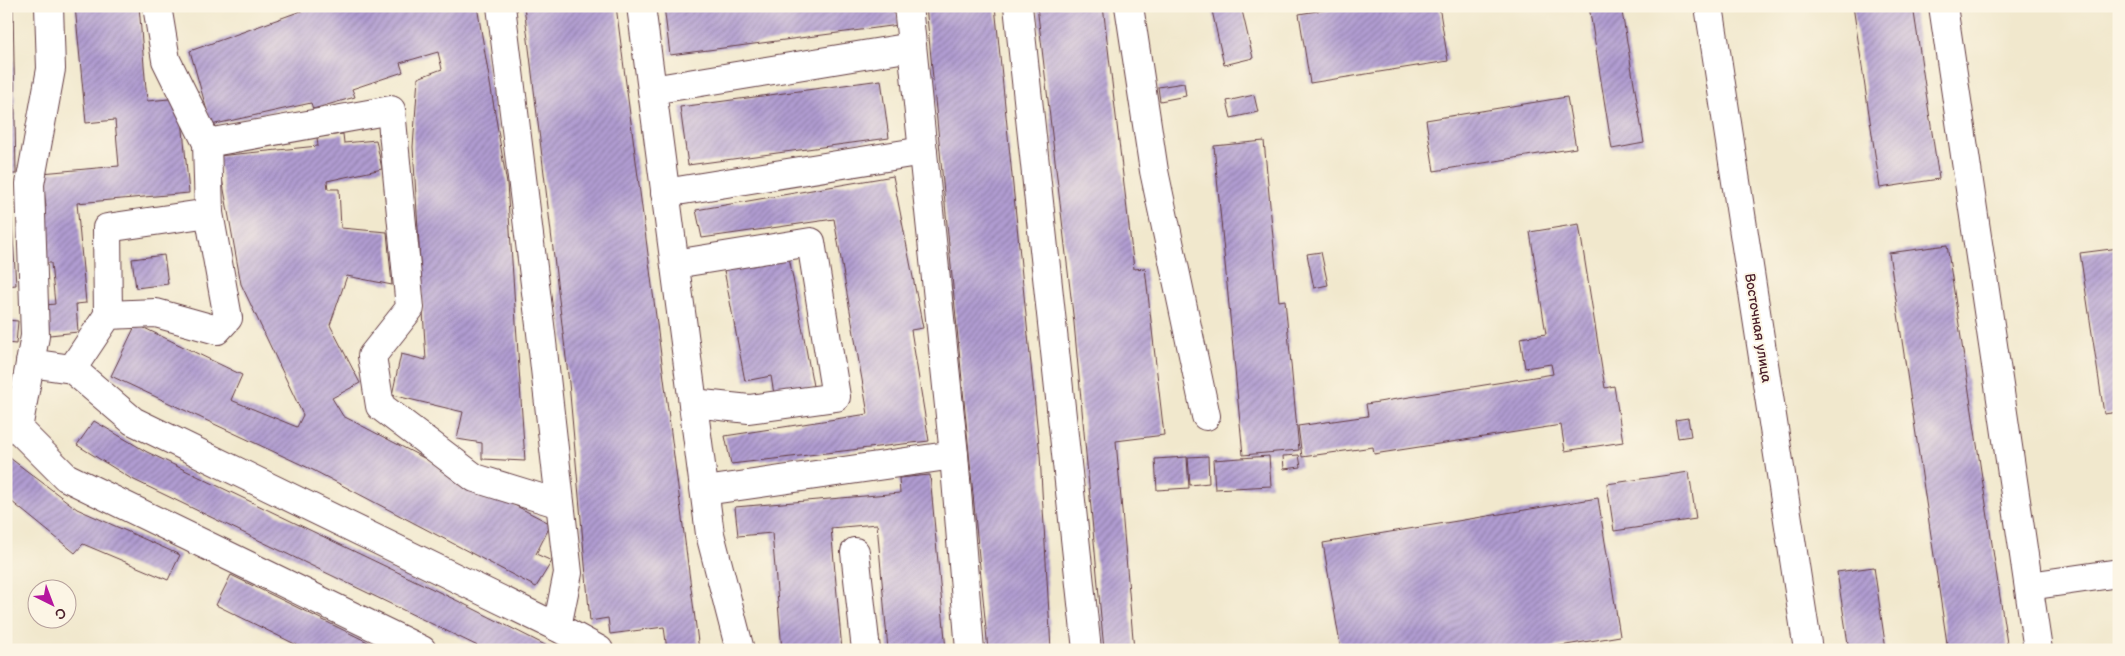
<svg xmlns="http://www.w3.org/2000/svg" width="2125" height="656" viewBox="0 0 2125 656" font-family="'Balsamiq Sans',sans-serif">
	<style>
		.building { fill: url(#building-hatch) }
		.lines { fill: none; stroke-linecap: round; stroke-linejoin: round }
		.minor-casing { stroke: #633d43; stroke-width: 30 }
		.minor { stroke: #fff; stroke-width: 28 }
		.labels { text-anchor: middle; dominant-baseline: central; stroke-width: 4; stroke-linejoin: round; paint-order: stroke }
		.street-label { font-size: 14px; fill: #4a1f2b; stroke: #fcf5e5 }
	</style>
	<defs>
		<pattern id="building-hatch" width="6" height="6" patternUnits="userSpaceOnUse" patternTransform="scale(1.25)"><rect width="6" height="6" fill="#b09cd1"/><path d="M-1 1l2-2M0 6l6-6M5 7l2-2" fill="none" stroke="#917faa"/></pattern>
	</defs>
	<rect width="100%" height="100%" fill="#fcf5e5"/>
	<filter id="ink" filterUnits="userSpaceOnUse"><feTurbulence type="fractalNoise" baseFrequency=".02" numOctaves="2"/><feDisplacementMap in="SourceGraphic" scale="10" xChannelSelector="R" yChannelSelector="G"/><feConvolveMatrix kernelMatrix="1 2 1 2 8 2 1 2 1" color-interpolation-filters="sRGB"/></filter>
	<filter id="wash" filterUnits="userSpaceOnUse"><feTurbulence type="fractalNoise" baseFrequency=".0096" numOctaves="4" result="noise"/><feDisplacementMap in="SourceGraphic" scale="20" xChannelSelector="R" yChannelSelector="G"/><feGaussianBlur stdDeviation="1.12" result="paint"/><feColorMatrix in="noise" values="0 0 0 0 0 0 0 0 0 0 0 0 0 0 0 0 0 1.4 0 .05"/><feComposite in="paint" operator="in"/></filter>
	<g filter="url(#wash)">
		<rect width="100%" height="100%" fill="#f1e8cd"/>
		<g id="blocks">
			<g class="building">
				<path d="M6 6H13L16 174H9L16 285 6 286Z"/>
				<path d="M75 6H139L147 101 180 98 189 193 77 203 86 303 76 304 78 332 40 336 37 306 55 304 51 263H44L39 208 46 207 42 173 119 166 115 120 86 123Z"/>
				<path d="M315 6H477L507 184 525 461 482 459V443L457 439 463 412 392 395 401 354 426 360 413 147 418 78 442 69 438 52 400 63 403 72 352 89 355 97 313 109 311 103 211 125 190 51Z"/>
				<path d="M524 6H616L699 650H667L664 627 610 634 608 618 590 621 569 383Z"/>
				<path d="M664 6H896L899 25 670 55Z"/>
				<path d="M926 6H995L1040 455 1051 650H988Z"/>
				<path d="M1037 6H1103L1134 269 1145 268 1164 435 1116 441 1134 650H1104L1074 323Z"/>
				<path d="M1211 6H1241L1253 58 1224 65Z"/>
				<path d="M1347 6H1439L1448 61 1310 83 1299 14Z"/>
				<path d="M1589 6H1621L1644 143 1612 149Z"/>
				<path d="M1853 6H1913L1939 179 1880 188Z"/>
				<path d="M881 80 889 138 688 165 680 107Z"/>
				<path d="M1184 83 1186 96 1160 101 1158 87Z"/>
				<path d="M1254 95 1258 112 1231 118 1227 101Z"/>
				<path d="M1567 97 1576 148 1434 171 1426 120Z"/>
				<path d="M343 134 344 143 376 140 382 169 327 181 328 189H339L341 228 387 232 392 285 347 276 330 325 360 383 332 398 343 416 551 524 536 554 552 561 536 587 313 470 111 376 136 324 242 375 231 400 297 427 303 415 241 284 218 156 318 146 317 137Z"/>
				<path d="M1264 141 1279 301 1285 300 1299 450 1243 455 1214 146Z"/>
				<path d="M893 176 923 328 911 330 929 441 731 464 725 436 868 414 834 219 702 238 696 210Z"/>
				<path d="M1579 224 1605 388 1614 386 1623 442 1565 451 1561 425 1374 454 1373 447 1302 457 1298 426 1368 416 1366 404 1553 374 1551 364 1525 368 1520 338 1546 334 1530 232Z"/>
				<path d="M1947 245 2008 650H1948L1889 253Z"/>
				<path d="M2119 248V412L2104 414 2080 253Z"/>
				<path d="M1321 252 1328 285 1314 288 1307 254Z"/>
				<path d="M164 255 168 284 136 288 132 259Z"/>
				<path d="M789 257 813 386 774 394 771 376 745 381 724 270Z"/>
				<path d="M6 320 18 321 16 344 6 343Z"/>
				<path d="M1688 418 1691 436 1678 438 1675 420Z"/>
				<path d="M94 421 147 452 462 603 555 650H486L130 478 77 445Z"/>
				<path d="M6 455 77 509 180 555 168 580 83 544 75 553 6 497Z"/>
				<path d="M1299 455 1301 467 1284 469 1283 456Z"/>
				<path d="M1208 456 1209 483 1190 485 1188 457Z"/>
				<path d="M1269 456 1271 486 1215 489 1213 460Z"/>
				<path d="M1187 457 1189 488 1157 490 1155 459Z"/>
				<path d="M1689 472 1696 519 1614 531 1607 484Z"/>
				<path d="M930 475 946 650H888L877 524 831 528 842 650H782L772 533 738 536 735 507 900 493 899 478Z"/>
				<path d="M1598 498 1620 636 1536 650H1341L1323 543Z"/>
				<path d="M1874 567 1886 650H1849L1837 572Z"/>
				<path d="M231 575 384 650H307L216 605Z"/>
			</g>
		</g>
	</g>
	<g filter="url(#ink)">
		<use href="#blocks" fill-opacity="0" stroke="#633d43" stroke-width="1"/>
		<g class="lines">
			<defs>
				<g id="minor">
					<path d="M501 6 541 333 568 573 557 627"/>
					<path d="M641 6 710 534 740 650"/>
					<path d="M908 6 954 455 970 650"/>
					<path d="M1018 6 1087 650"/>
					<path d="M1129 6 1154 171 1206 416"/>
					<path d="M1709 6 1808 650"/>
					<path d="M1943 6 2038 650"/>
					<path d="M652 90 912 47"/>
					<path d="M207 143 391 110 410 308 372 356 380 406 475 478 560 504"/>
					<path d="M665 193 923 151"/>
					<path d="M675 264 811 242 836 397 749 409 693 403"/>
					<path d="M108 315 107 228 209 213"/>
					<path d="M30 363 72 369 133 421 557 627 599 650"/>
					<path d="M72 369 108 315 156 313 217 330 228 318 209 213 207 143 166 60 157 6"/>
					<path d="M6 422 18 429 66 477 422 650"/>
					<path d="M18 429 35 336 30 184 51 69 49 6"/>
					<path d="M705 491 954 455"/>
					<path d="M855 552 866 650"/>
					<path d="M2029 586 2119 573"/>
				</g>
			</defs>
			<use href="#minor" class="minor-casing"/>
			<use href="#minor" class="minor"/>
		</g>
	</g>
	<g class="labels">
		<g class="street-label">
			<text transform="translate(1758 328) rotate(81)">Восточная улица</text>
		</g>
	</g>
	<rect width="2125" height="656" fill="none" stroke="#fcf5e5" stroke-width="25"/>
	<g transform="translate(52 604) rotate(138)"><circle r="24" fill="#fcf5e5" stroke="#b59f9b"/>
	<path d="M0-4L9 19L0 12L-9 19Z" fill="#b5179e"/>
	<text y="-8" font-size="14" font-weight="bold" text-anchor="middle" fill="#4a1f2b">С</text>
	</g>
</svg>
